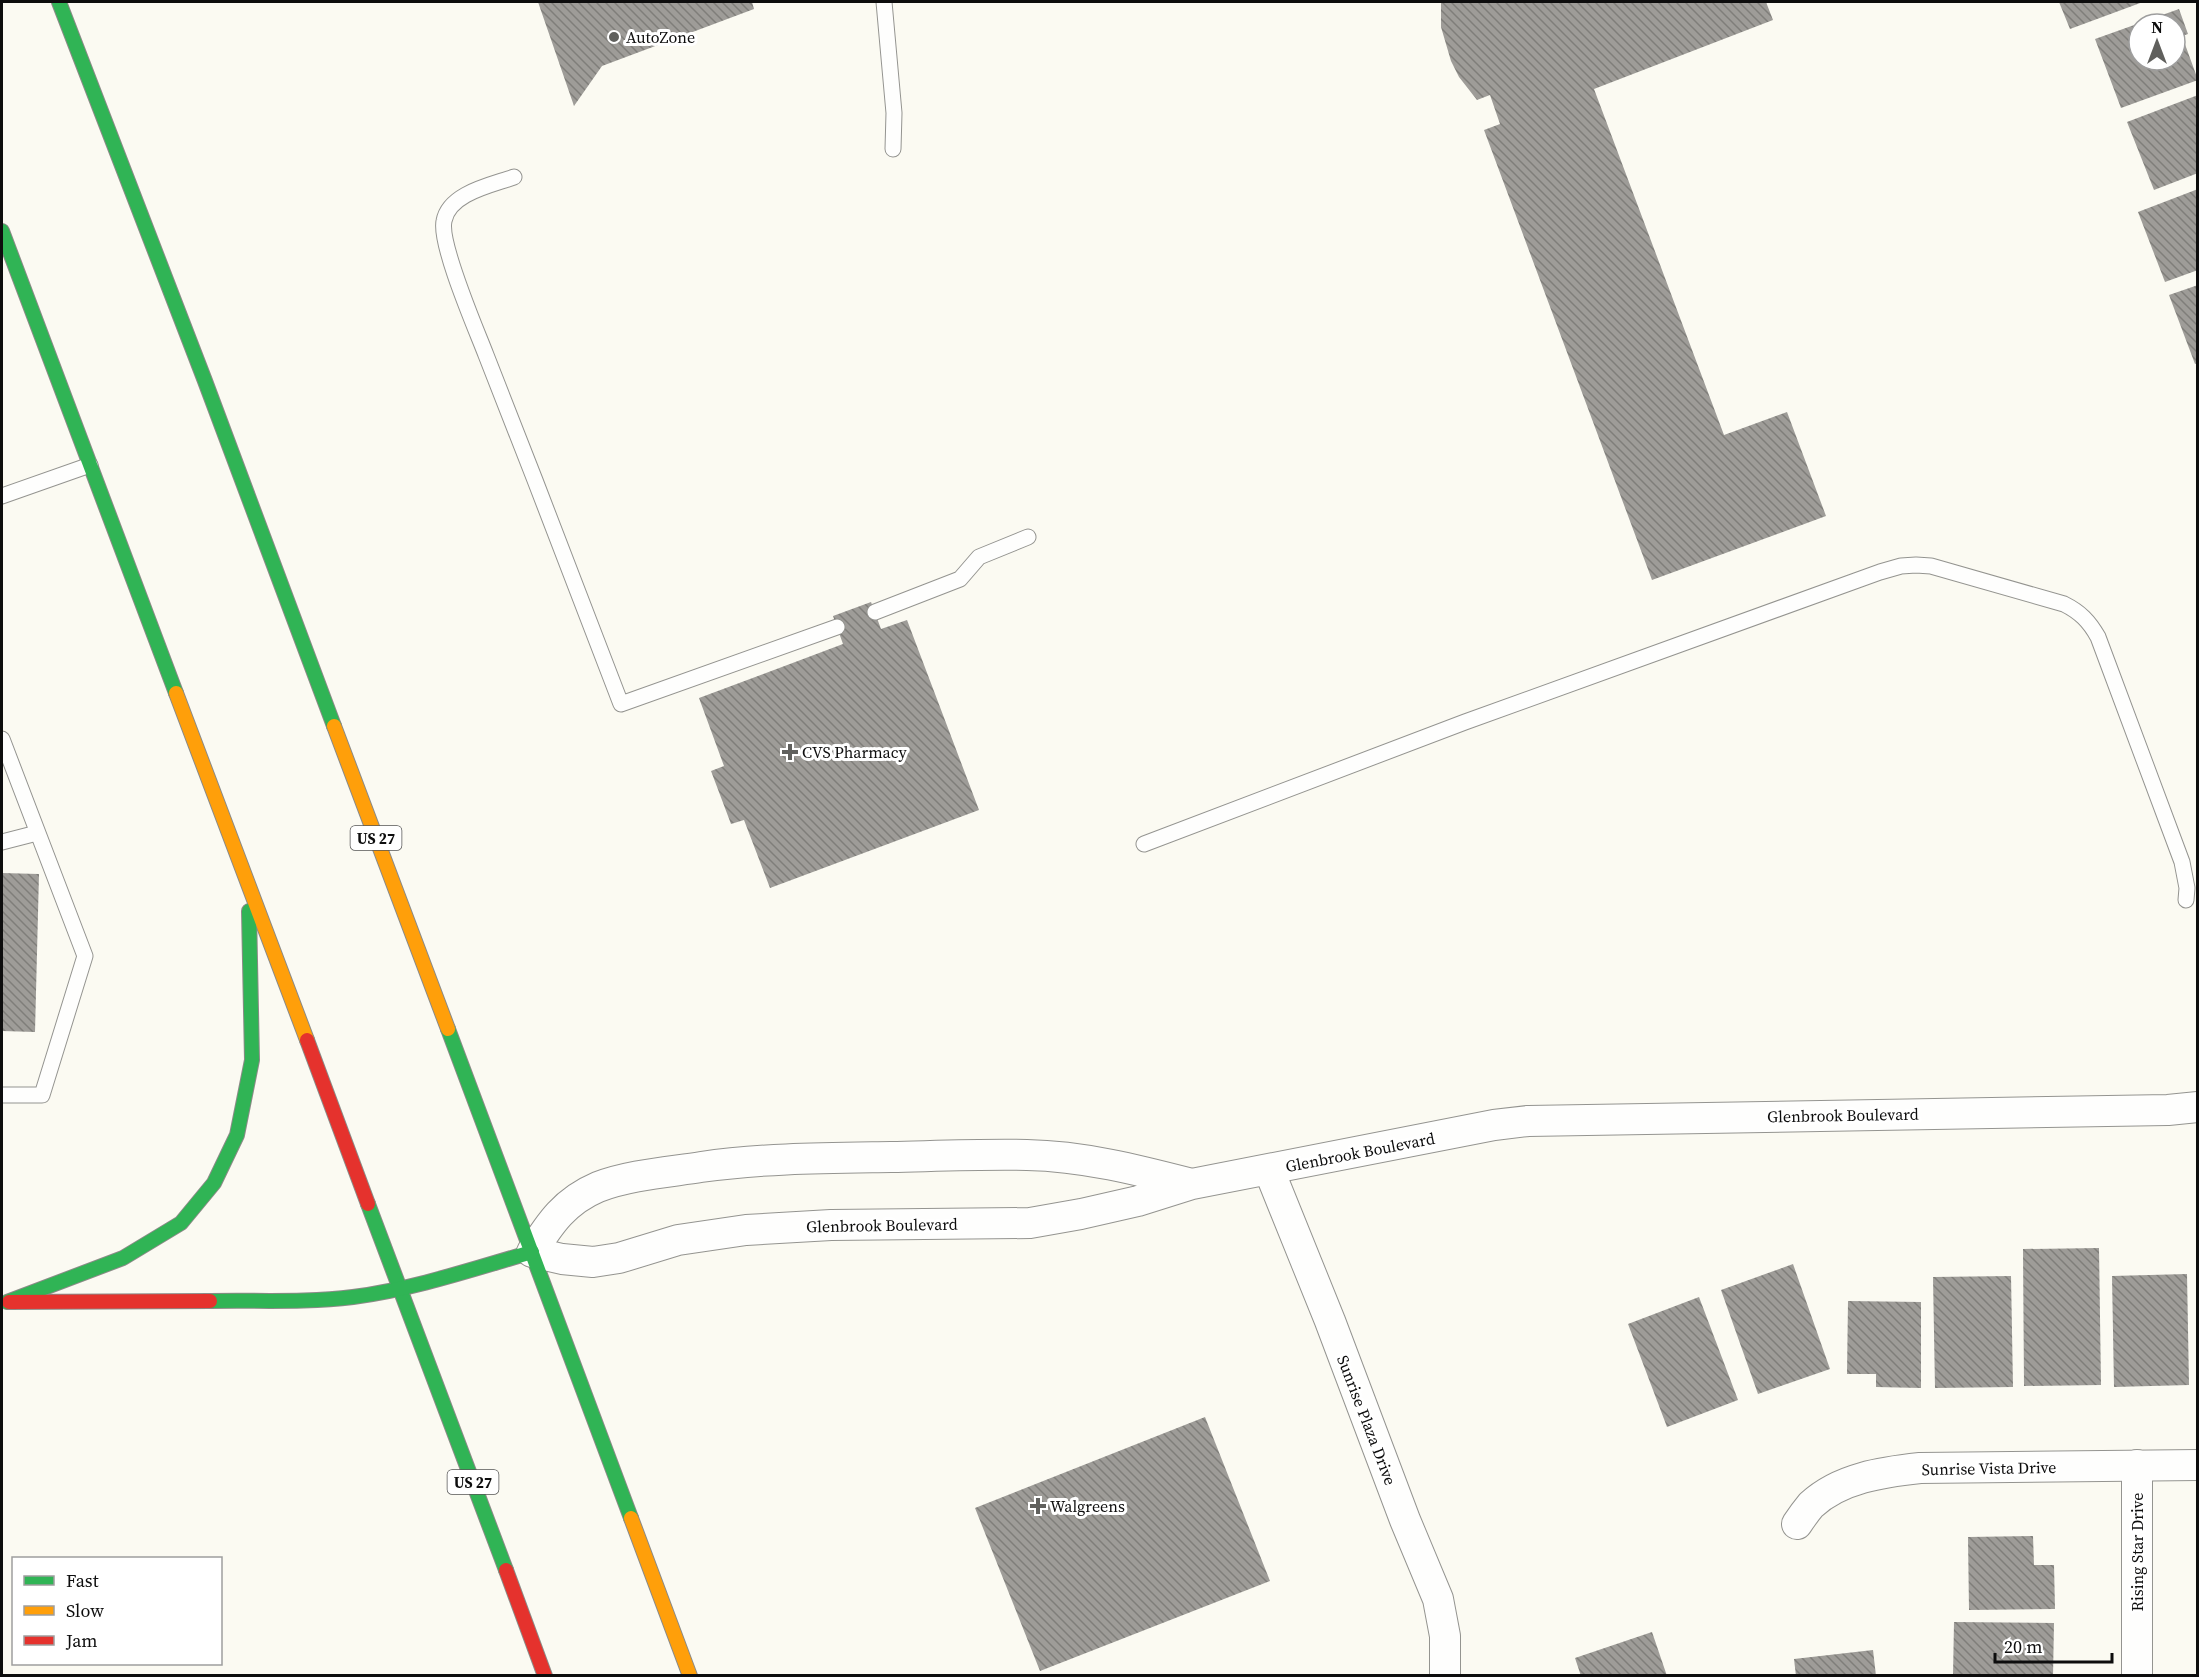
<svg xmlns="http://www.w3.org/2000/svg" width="2199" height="1677" viewBox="0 0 2199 1677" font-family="'Source Serif 4',serif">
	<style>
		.building { fill: url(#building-back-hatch); fill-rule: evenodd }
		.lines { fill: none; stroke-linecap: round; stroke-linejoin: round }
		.lane-casing { stroke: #949490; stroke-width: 17 }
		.street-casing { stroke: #949490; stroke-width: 32 }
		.fast-casing { stroke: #8b8a87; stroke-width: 16 }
		.slow-casing { stroke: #8b8a87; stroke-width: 16 }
		.jam-casing { stroke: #8b8a87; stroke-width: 16 }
		.lane { stroke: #fefefd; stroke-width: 15 }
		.street { stroke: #fefefd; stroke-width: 30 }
		.fast { stroke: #30b455; stroke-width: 14 }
		.slow { stroke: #ff9f0a; stroke-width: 14 }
		.jam { stroke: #e5322d; stroke-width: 14 }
		.poi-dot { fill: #60605d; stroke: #fff; stroke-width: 2 }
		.labels { text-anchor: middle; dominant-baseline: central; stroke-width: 6; stroke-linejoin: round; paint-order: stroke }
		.shield { fill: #fff; stroke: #565656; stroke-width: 1.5 }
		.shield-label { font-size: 15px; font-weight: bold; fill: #0d0d0d }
		.poi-label { font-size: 16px; fill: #0d0d0d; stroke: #fff; text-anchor: start }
		.street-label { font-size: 16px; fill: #0d0d0d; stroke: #fff }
	</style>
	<defs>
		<pattern id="building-back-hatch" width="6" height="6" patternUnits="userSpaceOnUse" patternTransform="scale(1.5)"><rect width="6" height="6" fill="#9e9c98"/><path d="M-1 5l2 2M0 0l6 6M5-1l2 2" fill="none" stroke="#7f7e7a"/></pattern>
	</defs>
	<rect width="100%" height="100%" fill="#fbfaf2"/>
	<g class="building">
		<path d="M538 2H752L754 9 602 66 574 106Z"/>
		<path d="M1441 2H1766L1773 20 1594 89 1724 435 1787 412 1826 516 1652 580 1484 130 1500 124 1490 95 1477 100 1459 77 1451 61 1441 27Z"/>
		<path d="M2059 2H2143L2070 29Z"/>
		<path d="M2179 9 2188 34 2182 36 2198 80 2121 108 2095 39ZM2139 24H2175V60H2139Z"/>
		<path d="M2198 95V173L2154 190 2127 122Z"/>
		<path d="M2198 189V270L2165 282 2138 212Z"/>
		<path d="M2198 285V363L2195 364 2169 295Z"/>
		<path d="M871 602 881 629 907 620 979 810 770 888 744 820 731 824 711 771 724 766 699 698 843 644 833 616Z"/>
		<path d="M2 873 39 874 35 1032 2 1031Z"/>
		<path d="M2099 1248 2101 1385 2024 1386 2023 1249Z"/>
		<path d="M1793 1264 1830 1369 1758 1394 1721 1290Z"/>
		<path d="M2187 1274 2189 1385 2114 1387 2112 1276Z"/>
		<path d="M2011 1276 2013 1387 1935 1388 1933 1277Z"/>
		<path d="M1699 1297 1738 1400 1667 1427 1628 1324Z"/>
		<path d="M1848 1301 1921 1302V1388L1876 1387V1374H1847Z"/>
		<path d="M1205 1417 1270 1581 1040 1671 975 1508Z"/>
		<path d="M2033 1536 2034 1565H2054L2055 1609 1969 1610 1968 1537Z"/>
		<path d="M1954 1622 2054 1623 2053 1676H1953Z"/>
		<path d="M1652 1632 1667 1676H1581L1575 1658Z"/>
		<path d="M1873 1650 1876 1676H1796L1794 1659Z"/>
	</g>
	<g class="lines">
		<defs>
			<g id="lane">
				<path d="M884 2 894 113 893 149"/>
				<path d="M514 177C492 185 449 193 444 221 439 244 476 329 486 355 532 471 576 587 621 704L837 627"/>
				<path d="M2 496 90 465"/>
				<path d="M875 612 960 579 979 557 1028 537"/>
				<path d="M2 739 85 956 42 1095H2"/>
				<path d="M2 842 37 833"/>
				<path d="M1144 844 1465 722 1880 572 1901 566 1916 565 1931 566 2064 604C2080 612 2089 621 2098 637L2182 862 2187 888 2186 900"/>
			</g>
			<g id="street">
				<path d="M1269 1170 1330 1321 1405 1520 1438 1599 1445 1636V1676"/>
				<path d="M1192 1184C1138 1170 1083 1156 1027 1155 982 1154 936 1156 891 1157 827 1158 764 1158 701 1167 669 1172 629 1175 598 1187 565 1201 550 1223 532 1252L562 1259 593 1262 619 1258 678 1240 746 1230 831 1225 1030 1223 1081 1214 1138 1201 1192 1184 1494 1125 1528 1121 2168 1110 2198 1107"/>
				<path d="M2137 1465V1676"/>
				<path d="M1797 1524C1801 1518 1806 1511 1811 1505 1840 1478 1883 1472 1920 1468L2198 1465"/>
			</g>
			<g id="fast">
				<path d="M59 2 205 381 334 726"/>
				<path d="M2 231 176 693"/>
				<path d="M448 1029 631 1518"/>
				<path d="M368 1204 506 1570"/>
				<path d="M210 1301C257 1300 306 1303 353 1297 414 1289 473 1269 532 1252"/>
				<path d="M7 1302 123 1258 181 1223 214 1183 237 1135 252 1060 249 911"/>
			</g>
			<g id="slow">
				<path d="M176 693 307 1040"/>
				<path d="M334 726 448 1029"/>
				<path d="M631 1518 690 1676"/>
			</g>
			<g id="jam">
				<path d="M307 1040 368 1204"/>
				<path d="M9 1302 210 1301"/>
				<path d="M506 1570 545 1676"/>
			</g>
		</defs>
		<use href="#lane" class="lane-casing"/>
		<use href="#street" class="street-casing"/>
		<use href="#fast" class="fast-casing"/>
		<use href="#slow" class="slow-casing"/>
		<use href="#jam" class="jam-casing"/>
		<use href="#lane" class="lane"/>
		<use href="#street" class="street"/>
		<use href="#fast" class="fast"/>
		<use href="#slow" class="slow"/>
		<use href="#jam" class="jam"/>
	</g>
	<g class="poi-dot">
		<circle cx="614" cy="37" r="6"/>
		<path d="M787 743h6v6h6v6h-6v6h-6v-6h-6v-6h6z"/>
		<path d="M1035 1497h6v6h6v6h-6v6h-6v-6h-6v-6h6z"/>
	</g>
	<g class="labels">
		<g class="shield">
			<rect x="350.5" y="826" width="51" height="24" rx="4.5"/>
			<rect x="447.5" y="1470" width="51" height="24" rx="4.5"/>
		</g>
		<g class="shield-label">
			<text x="376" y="838">US 27</text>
			<text x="473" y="1482">US 27</text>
		</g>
		<g class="poi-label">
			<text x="626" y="37">AutoZone</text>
			<text x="802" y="752">CVS Pharmacy</text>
			<text x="1050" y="1506">Walgreens</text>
		</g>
		<g class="street-label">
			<text transform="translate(1843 1115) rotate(-1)">Glenbrook Boulevard</text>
			<text transform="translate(1360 1152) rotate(-11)">Glenbrook Boulevard</text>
			<text transform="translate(882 1225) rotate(-1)">Glenbrook Boulevard</text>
			<text transform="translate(1367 1420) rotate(69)">Sunrise Plaza Drive</text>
			<text transform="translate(1989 1468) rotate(-1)">Sunrise Vista Drive</text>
			<text transform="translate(2137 1552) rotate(-90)">Rising Star Drive</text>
		</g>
	</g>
	<rect width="2199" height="1677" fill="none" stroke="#0d0d0d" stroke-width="6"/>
	<rect x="12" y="1557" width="210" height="108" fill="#ffffff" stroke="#9e9e9e" stroke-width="1.5"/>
	<rect x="24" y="1576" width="30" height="9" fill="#30b455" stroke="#9e9e9e" stroke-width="1.5"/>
	<text x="66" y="1587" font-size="18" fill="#0d0d0d">Fast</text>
	<rect x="24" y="1606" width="30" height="9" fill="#ff9f0a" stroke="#9e9e9e" stroke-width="1.5"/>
	<text x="66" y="1617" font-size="18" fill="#0d0d0d">Slow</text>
	<rect x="24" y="1636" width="30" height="9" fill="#e5322d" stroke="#9e9e9e" stroke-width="1.5"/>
	<text x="66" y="1647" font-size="18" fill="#0d0d0d">Jam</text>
	<g transform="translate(2157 42)"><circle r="28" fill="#ffffff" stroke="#9e9e9e" stroke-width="1.5"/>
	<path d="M0-4.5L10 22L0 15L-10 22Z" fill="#60605d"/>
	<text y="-9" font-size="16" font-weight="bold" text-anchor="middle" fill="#0d0d0d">N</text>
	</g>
	<path d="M1995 1653v9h117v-9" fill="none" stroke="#0d0d0d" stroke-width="3"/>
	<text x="2004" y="1653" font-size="18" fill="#0d0d0d" stroke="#ffffff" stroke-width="4.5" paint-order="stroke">20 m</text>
</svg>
